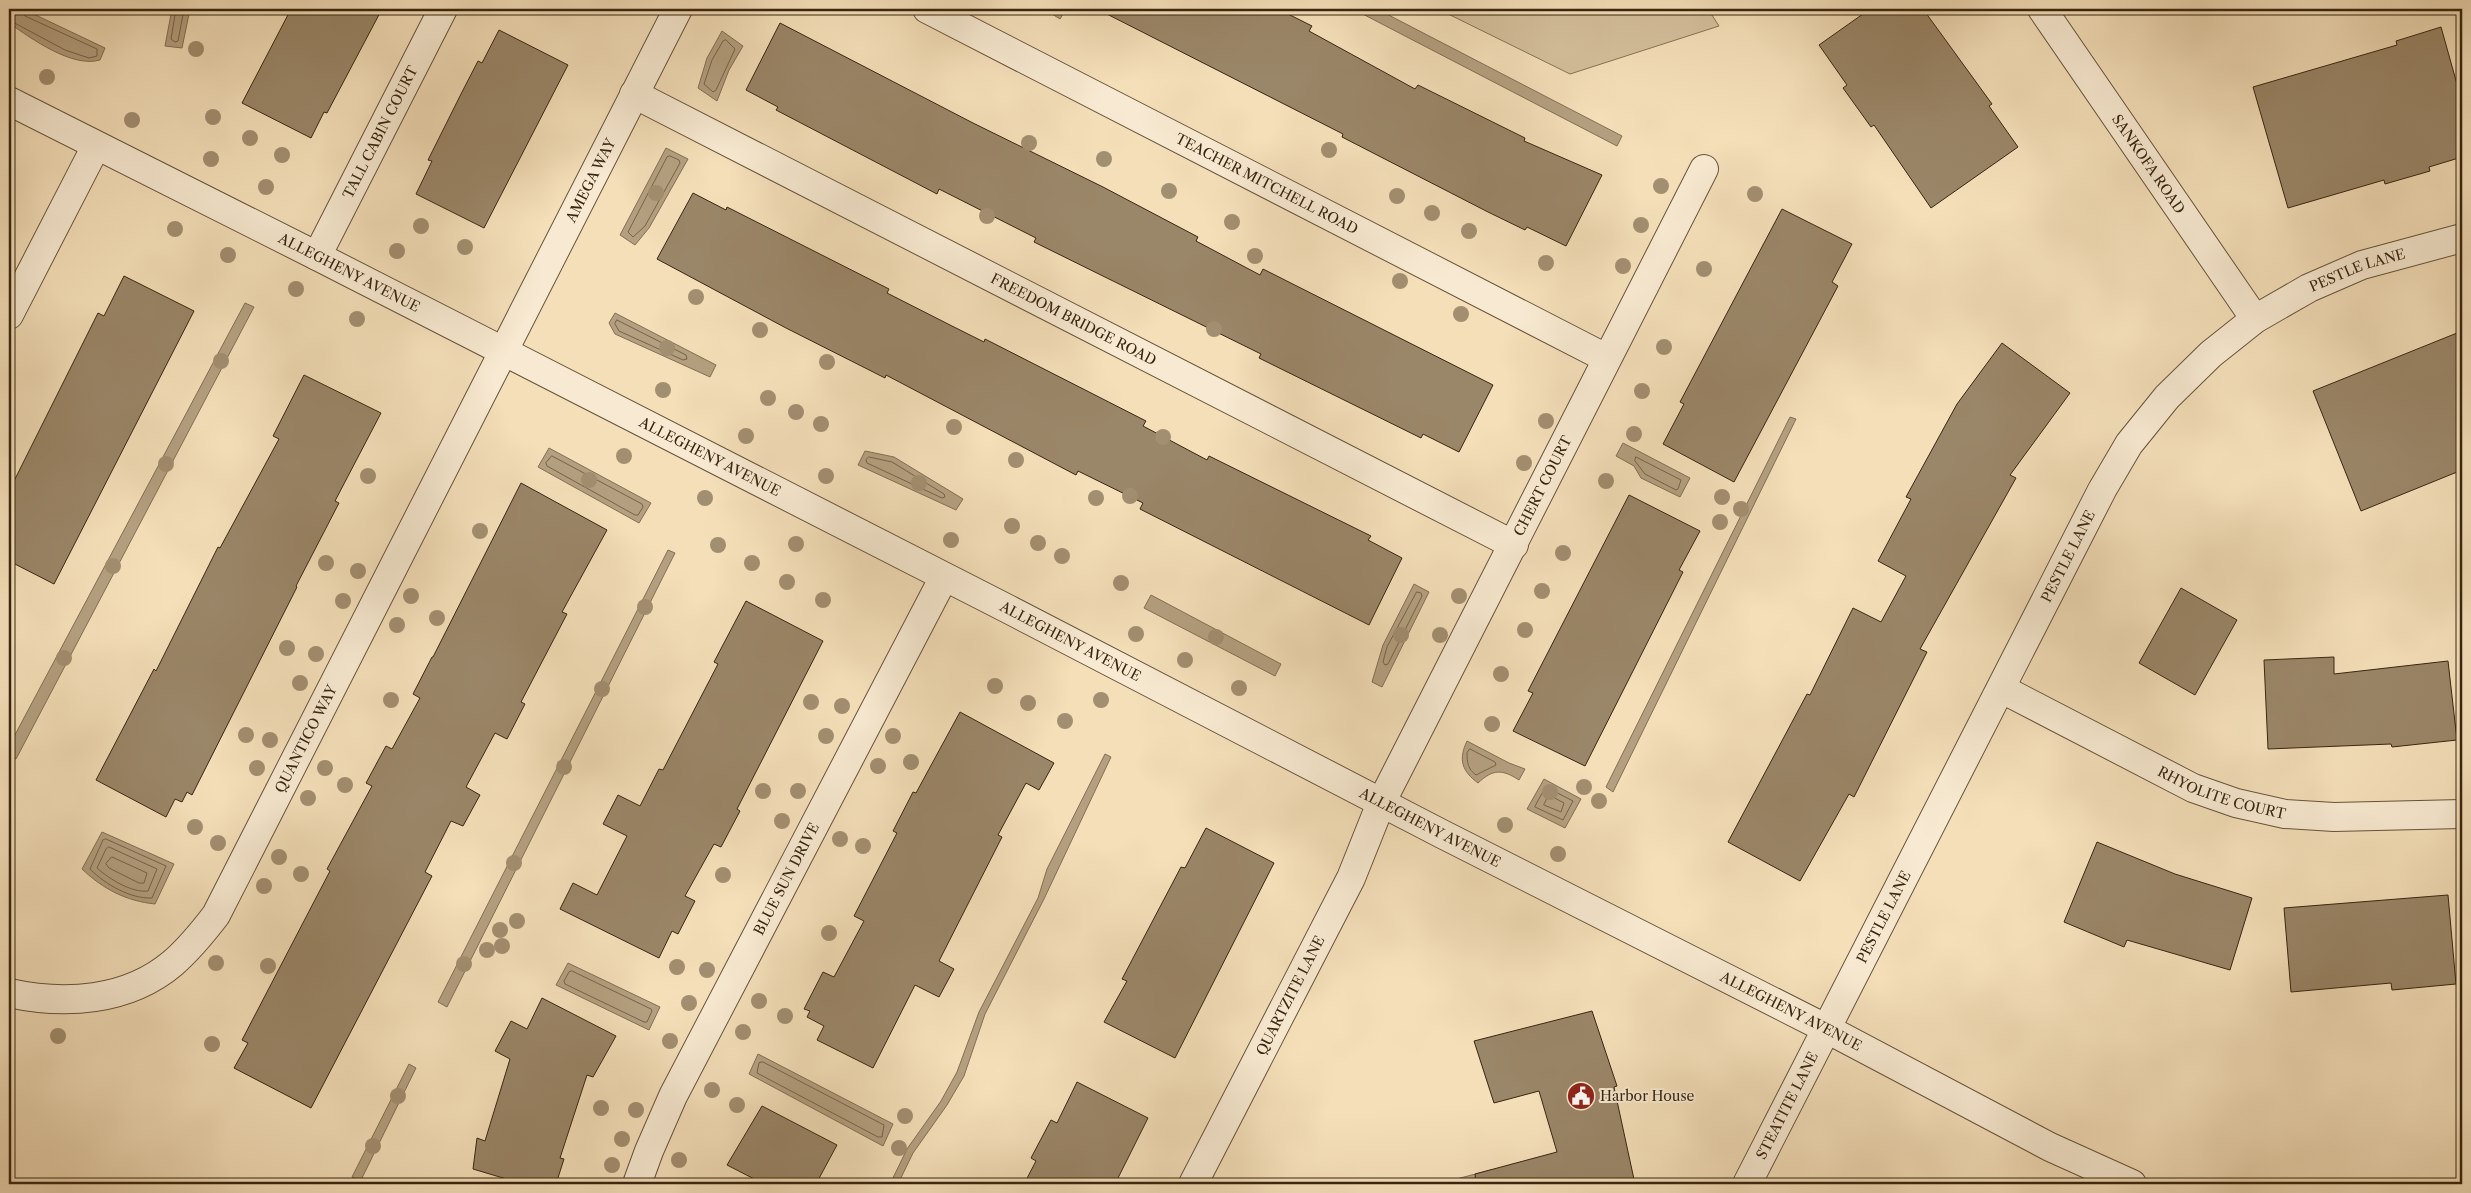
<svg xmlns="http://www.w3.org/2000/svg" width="2471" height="1193" viewBox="0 0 2471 1193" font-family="'Libre Caslon Text',serif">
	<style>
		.green { fill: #d4c09c; stroke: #867356 }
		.water { fill: #b4a080; stroke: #826f54 }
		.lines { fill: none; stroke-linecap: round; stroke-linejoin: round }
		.shore { stroke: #766348; stroke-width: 1 }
		.building { fill: #9a8668; stroke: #382611 }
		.street-casing { stroke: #67543b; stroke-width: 30 }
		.street { stroke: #f8ead2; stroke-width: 28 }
		.tree { fill: #a28e70 }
		.labels { text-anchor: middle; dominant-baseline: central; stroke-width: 4; stroke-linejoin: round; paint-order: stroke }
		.street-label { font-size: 14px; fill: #382611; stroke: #f8ead2 }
		.poi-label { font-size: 14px; fill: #382611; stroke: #f8ead2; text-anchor: start }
	</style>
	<rect width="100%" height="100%" fill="#f4dfb9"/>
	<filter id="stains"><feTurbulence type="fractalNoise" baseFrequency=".004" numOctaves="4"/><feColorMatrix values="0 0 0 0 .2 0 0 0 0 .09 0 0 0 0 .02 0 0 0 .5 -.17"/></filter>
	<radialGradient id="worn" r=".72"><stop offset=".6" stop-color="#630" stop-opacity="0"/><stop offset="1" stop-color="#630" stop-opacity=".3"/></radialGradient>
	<path class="green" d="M1438 9H1708L1719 26 1570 74Z"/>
	<g class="water">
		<path d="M10 9H23L105 48 100 60C72 68 32 39 9 23Z"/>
		<path d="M172 9H190L182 48 165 46Z"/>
		<path d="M1044 9H1066L1060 19Z"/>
		<path d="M1353 9H1377L1622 136 1617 146Z"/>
		<path d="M722 31 743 46 729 70 717 101 698 88 707 58Z"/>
		<path d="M666 148 688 159 649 228 635 245 620 235Z"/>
		<path d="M245 303 254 307 16 759 9 756V746Z"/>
		<path d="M615 313 716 365 710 377 615 334 609 323Z"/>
		<path d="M1790 417 1796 419 1613 792 1606 787Z"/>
		<path d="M1623 443 1690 478 1680 497 1641 478 1634 466 1616 456Z"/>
		<path d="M549 448 651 503 639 523 538 467Z"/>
		<path d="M865 451 894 457 963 499 956 510 858 465Z"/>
		<path d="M668 550 675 553 447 1007 438 1002Z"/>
		<path d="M1414 584 1429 592 1382 687 1372 682 1383 645Z"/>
		<path d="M1151 595 1281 664 1275 676 1144 608Z"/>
		<path d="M1467 741 1509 763 1525 769 1519 780C1502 769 1493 769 1478 783 1462 771 1458 760 1467 741Z"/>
		<path d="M1105 754 1111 757 1044 899 985 1014 964 1076 947 1105 913 1153 898 1184H890L907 1149 941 1101 957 1072 979 1012 1038 898 1047 869Z"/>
		<path d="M1544 779 1581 799 1565 828 1527 809Z"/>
		<path d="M102 832 174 864 155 904C126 901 103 889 82 869Z"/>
		<path d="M568 963 660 1007 649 1030 556 985Z"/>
		<path d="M758 1054 893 1124 883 1146 749 1074Z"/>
		<path d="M409 1064 416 1068 361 1180 352 1177Z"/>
		<path d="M1491 1170 1494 1184H1437Z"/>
	</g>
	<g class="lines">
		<g class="shore">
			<path d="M176 9 171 39 175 42 178 41 184 9"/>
			<path d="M9 20 65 50 89 58 97 56V49L25 16 22 9"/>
			<path d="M726 40 735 49 716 90 713 92 704 84 712 60 723 41Z"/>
			<path d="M670 156 679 160 680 163 645 226 633 237 628 232 667 157Z"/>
			<path d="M617 320 686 355 687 359 683 360 619 331 615 324Z"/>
			<path d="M552 456 642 504 643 507 638 515H635L547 466 546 463Z"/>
			<path d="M869 457 892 462 944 494 945 497 942 498 867 463 866 460Z"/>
			<path d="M1636 457 1681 480 1678 489 1676 490 1645 474 1635 461Z"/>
			<path d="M1417 592 1421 593 1422 596 1388 664 1385 665 1383 662 1387 647Z"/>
			<path d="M1470 749 1495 762 1496 765 1476 775C1468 769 1467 763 1467 753Z"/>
			<path d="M1546 787 1573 801 1563 820 1535 807Z"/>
			<path d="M1549 795 1564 803 1561 812 1544 805Z"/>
			<path d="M106 839 166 866 152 898C130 899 105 884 90 869L103 840Z"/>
			<path d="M109 847 157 869 148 891C132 893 109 879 97 868L106 849Z"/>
			<path d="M112 857 147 873 144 883H139L109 868 106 864Z"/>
			<path d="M572 971 651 1009 652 1011 647 1022H644L565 984 564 981 569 972Z"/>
			<path d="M763 1062 884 1125 882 1137H878L757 1073 759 1063Z"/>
		</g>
	</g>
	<g class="building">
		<path d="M291 9H382L327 113 324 112 311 138 242 103Z"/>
		<path d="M1097 9H1278L1312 26 1309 31 1415 89 1418 85 1525 138 1524 141 1602 175 1566 246 1527 227 1525 230 1488 212 1342 137 1343 134Z"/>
		<path d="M1870 9H1923L1992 104 1989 106 2018 147 1931 208 1874 125 1871 127 1843 88 1847 85 1819 45Z"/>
		<path d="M780 23 973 123 1103 187 1198 237 1196 241 1260 275 1263 269 1493 385 1459 452 1423 434 1421 438 1259 358 1261 354 1034 242 1036 238 939 189 937 194 776 110 778 107 746 90Z"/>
		<path d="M2441 27 2462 102V157L2429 167 2430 171 2385 184 2384 180 2288 208 2253 87 2397 45 2396 41Z"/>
		<path d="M499 30 568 65 484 228 416 194 432 161 428 160 462 92 478 61 482 63Z"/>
		<path d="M693 193 726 210 727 207 889 289 887 293 950 325 984 342 985 339 1146 421 1143 426 1207 460 1209 456 1371 536 1368 540 1402 558 1369 625 1140 509 1143 503 1078 471 1076 475 886 375 885 378 786 328 657 259Z"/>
		<path d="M1782 209 1852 244 1832 282 1838 286 1734 482 1663 444 1684 404 1680 402Z"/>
		<path d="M124 276 194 311 54 584 9 561V491L98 313 104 316Z"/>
		<path d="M2462 331V470L2361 511 2313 391Z"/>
		<path d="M2002 343 2070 393 2010 475 2016 478 1920 649 1927 652 1854 797 1849 794 1800 881 1728 842 1807 694 1810 695 1853 608 1881 622 1906 576 1878 561 1911 499 1906 497 1957 404Z"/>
		<path d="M304 375 381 413 335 501 339 503 296 586 297 587 192 795 187 792 182 802 175 799 166 817 96 780 154 669 156 671 218 547 220 548 279 439 273 436Z"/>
		<path d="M521 483 607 530 562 612 567 614 521 702 525 704 507 739 495 733 466 787 480 795 463 826 451 821 425 872 432 876 311 1108 234 1068 248 1043 242 1040 330 871 327 869 372 786 366 783 386 746 392 749 420 698 413 694 432 657H433Z"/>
		<path d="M1629 495 1700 531 1679 570 1683 572 1585 766 1513 731 1533 693 1528 691Z"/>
		<path d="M2181 588 2237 620 2195 695 2139 663Z"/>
		<path d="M746 601 823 641 737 809 740 811 721 847 714 844 685 896 695 901 678 934 672 931 659 958 560 909 573 883 597 895 627 836 603 824 618 795 640 806 659 769 663 770 718 664 714 662Z"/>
		<path d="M2334 657V674L2448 661 2457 740 2392 747 2391 744 2268 749 2264 660Z"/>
		<path d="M960 712 1054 763 1039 790 1026 783 998 835 1002 837 939 961 954 969 939 997 915 985 873 1068 817 1040 824 1026 807 1017 810 1011 804 1009 823 972 834 977 864 921 854 916 897 833 893 831 913 792 916 793Z"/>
		<path d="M1206 828 1274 863 1175 1058 1104 1022 1127 981 1122 979 1181 867 1185 868Z"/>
		<path d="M2097 842 2175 874 2252 898 2230 970 2127 940 2124 947 2064 922Z"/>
		<path d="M2448 895 2456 984 2392 990 2391 983 2291 992 2284 908Z"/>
		<path d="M542 998 616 1036 593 1077 587 1075 560 1158 564 1159 556 1184H523L473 1169 477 1138 485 1141 510 1059 495 1051 511 1021 527 1029Z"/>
		<path d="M1592 1011 1617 1086 1614 1087 1635 1184H1476L1475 1174 1557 1152 1539 1091 1494 1103 1474 1041Z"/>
		<path d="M1077 1082 1148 1118 1115 1184H1024L1036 1161 1031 1158 1051 1120 1057 1123Z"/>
		<path d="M762 1106 837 1145 816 1184H764L727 1165Z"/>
	</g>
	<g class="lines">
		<defs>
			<g id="street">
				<path id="s1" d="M927 9 1606 358"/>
				<path id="s2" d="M2042 9 2255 319"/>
				<path id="s3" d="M634 94 1514 545"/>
				<path id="s4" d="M9 101 317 256 1008 609 1442 834 1827 1029 2050 1147 2132 1184"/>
				<path id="s5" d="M317 256 443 9"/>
				<path d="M9 315 96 146"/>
				<path id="s6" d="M2002 689 2193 788 2236 803 2285 814 2334 817 2462 814"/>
				<path id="s7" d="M9 993C64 1005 127 1002 173 963 189 949 203 932 216 915L678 9"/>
				<path id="s8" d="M637 1184 649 1151 673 1096 944 577"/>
				<path id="s9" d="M1193 1184 1351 878 1381 803 1704 169"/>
				<path id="s10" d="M1747 1184 2102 490 2129 444 2167 397 2211 354 2255 319 2309 288 2362 265 2462 238"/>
			</g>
		</defs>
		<use href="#street" class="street-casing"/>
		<use href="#street" class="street"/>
	</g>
	<g class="tree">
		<circle cx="196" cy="49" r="8"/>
		<circle cx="47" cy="77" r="8"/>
		<circle cx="213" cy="117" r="8"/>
		<circle cx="132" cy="120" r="8"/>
		<circle cx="250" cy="138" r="8"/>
		<circle cx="1029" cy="143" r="8"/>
		<circle cx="1329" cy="150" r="8"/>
		<circle cx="282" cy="155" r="8"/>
		<circle cx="211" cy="159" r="8"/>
		<circle cx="1104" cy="159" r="8"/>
		<circle cx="1661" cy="186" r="8"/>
		<circle cx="266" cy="187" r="8"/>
		<circle cx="1169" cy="191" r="8"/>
		<circle cx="656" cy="193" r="8"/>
		<circle cx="1755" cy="194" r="8"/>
		<circle cx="1397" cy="196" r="8"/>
		<circle cx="1432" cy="213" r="8"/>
		<circle cx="987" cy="216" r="8"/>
		<circle cx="1232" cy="222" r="8"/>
		<circle cx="1641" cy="225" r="8"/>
		<circle cx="421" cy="226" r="8"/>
		<circle cx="175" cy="229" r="8"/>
		<circle cx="1469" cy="231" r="8"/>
		<circle cx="465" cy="247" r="8"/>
		<circle cx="397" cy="251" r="8"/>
		<circle cx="228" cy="255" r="8"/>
		<circle cx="1255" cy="256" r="8"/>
		<circle cx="1546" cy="263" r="8"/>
		<circle cx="1623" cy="266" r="8"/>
		<circle cx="1704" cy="269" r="8"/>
		<circle cx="1400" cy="281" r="8"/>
		<circle cx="296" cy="289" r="8"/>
		<circle cx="696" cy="297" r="8"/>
		<circle cx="1461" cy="314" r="8"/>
		<circle cx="357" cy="319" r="8"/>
		<circle cx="1214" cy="329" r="8"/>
		<circle cx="760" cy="330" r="8"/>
		<circle cx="1664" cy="347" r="8"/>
		<circle cx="667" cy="348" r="8"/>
		<circle cx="221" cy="361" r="8"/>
		<circle cx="827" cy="362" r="8"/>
		<circle cx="663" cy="390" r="8"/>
		<circle cx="1642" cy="391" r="8"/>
		<circle cx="768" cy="398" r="8"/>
		<circle cx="796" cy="412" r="8"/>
		<circle cx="1546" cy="421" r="8"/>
		<circle cx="821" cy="424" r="8"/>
		<circle cx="954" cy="427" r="8"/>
		<circle cx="1634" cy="434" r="8"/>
		<circle cx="746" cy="436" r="8"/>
		<circle cx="1163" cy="437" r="8"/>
		<circle cx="624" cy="456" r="8"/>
		<circle cx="1016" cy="460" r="8"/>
		<circle cx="1524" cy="463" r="8"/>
		<circle cx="166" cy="464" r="8"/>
		<circle cx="368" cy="476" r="8"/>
		<circle cx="826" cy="476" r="8"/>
		<circle cx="589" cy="480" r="8"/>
		<circle cx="1606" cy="481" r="8"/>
		<circle cx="919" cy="483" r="8"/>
		<circle cx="1130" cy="496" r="8"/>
		<circle cx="1722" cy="497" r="8"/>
		<circle cx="705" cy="498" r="8"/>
		<circle cx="1096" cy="498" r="8"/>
		<circle cx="1741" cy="509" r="8"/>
		<circle cx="1720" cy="522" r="8"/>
		<circle cx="1012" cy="526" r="8"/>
		<circle cx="480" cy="531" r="8"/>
		<circle cx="951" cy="540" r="8"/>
		<circle cx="1038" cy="543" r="8"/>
		<circle cx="796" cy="544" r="8"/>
		<circle cx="718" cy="545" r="8"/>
		<circle cx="1563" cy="553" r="8"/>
		<circle cx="1062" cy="556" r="8"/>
		<circle cx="326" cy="563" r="8"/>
		<circle cx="752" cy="563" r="8"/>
		<circle cx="113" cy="566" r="8"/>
		<circle cx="358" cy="571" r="8"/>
		<circle cx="787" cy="582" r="8"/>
		<circle cx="1121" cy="583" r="8"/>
		<circle cx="1542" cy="591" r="8"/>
		<circle cx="411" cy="596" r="8"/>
		<circle cx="1459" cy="596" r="8"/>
		<circle cx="823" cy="600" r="8"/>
		<circle cx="343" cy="601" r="8"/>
		<circle cx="645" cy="607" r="8"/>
		<circle cx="437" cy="618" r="8"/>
		<circle cx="397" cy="625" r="8"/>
		<circle cx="1525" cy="630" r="8"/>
		<circle cx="1136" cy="634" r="8"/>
		<circle cx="1401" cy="635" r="8"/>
		<circle cx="1440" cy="635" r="8"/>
		<circle cx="1216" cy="637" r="8"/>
		<circle cx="287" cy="648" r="8"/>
		<circle cx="316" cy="654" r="8"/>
		<circle cx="64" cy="658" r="8"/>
		<circle cx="1185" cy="660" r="8"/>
		<circle cx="1501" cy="674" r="8"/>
		<circle cx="300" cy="683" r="8"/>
		<circle cx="995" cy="686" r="8"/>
		<circle cx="1239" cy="688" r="8"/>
		<circle cx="602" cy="689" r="8"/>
		<circle cx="391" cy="700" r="8"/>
		<circle cx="1101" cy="700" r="8"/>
		<circle cx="811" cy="702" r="8"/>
		<circle cx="1028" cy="703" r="8"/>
		<circle cx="842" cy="706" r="8"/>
		<circle cx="1065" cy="721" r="8"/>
		<circle cx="1492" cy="724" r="8"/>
		<circle cx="246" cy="735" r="8"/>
		<circle cx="826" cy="736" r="8"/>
		<circle cx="893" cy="736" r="8"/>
		<circle cx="270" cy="740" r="8"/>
		<circle cx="911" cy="762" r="8"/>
		<circle cx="878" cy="766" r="8"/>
		<circle cx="564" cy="767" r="8"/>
		<circle cx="257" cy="768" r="8"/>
		<circle cx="325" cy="768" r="8"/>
		<circle cx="345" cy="785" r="8"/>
		<circle cx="1584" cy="787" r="8"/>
		<circle cx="763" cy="791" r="8"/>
		<circle cx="798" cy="791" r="8"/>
		<circle cx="1550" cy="792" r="8"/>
		<circle cx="308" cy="798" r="8"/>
		<circle cx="1599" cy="801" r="8"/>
		<circle cx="782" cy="821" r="8"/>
		<circle cx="1505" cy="825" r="8"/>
		<circle cx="195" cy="827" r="8"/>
		<circle cx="840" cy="839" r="8"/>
		<circle cx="218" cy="843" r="8"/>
		<circle cx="863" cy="846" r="8"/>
		<circle cx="1558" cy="854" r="8"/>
		<circle cx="279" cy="857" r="8"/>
		<circle cx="514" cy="863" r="8"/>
		<circle cx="301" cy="874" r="8"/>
		<circle cx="723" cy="875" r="8"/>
		<circle cx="264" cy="886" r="8"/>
		<circle cx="517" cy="921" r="8"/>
		<circle cx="500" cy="930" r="8"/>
		<circle cx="829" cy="933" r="8"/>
		<circle cx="502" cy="946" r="8"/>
		<circle cx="487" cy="950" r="8"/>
		<circle cx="216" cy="963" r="8"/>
		<circle cx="464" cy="964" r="8"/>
		<circle cx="268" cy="966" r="8"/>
		<circle cx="677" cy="967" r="8"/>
		<circle cx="707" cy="970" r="8"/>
		<circle cx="759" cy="1001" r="8"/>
		<circle cx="689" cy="1003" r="8"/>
		<circle cx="785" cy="1016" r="8"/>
		<circle cx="743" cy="1032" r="8"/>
		<circle cx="58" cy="1036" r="8"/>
		<circle cx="670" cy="1041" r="8"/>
		<circle cx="212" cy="1044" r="8"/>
		<circle cx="712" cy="1090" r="8"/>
		<circle cx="398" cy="1096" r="8"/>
		<circle cx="737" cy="1105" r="8"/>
		<circle cx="601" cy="1108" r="8"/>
		<circle cx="636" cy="1110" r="8"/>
		<circle cx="905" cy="1116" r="8"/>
		<circle cx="622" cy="1139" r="8"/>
		<circle cx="373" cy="1146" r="8"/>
		<circle cx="899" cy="1148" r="8"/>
		<circle cx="679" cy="1160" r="8"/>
		<circle cx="612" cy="1165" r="8"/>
	</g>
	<defs>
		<symbol id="civic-disc" viewBox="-11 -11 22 22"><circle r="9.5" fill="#8f2418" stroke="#f8ead2"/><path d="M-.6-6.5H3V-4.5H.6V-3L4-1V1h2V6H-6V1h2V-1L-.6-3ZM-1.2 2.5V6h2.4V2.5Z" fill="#fff"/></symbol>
	</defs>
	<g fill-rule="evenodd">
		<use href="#civic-disc" x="1565" y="1080" width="32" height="32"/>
	</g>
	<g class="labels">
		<g class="street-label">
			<text stroke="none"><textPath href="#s5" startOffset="139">TALL CABIN COURT</textPath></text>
			<text stroke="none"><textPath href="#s2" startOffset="188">SANKOFA ROAD</textPath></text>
			<text stroke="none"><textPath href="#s7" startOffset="1062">AMEGA WAY</textPath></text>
			<text stroke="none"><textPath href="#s1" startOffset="382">TEACHER MITCHELL ROAD</textPath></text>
			<text stroke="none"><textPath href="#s10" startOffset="1125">PESTLE LANE</textPath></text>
			<text stroke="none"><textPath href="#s4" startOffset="381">ALLEGHENY AVENUE</textPath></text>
			<text stroke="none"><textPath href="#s3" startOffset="494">FREEDOM BRIDGE ROAD</textPath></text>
			<text stroke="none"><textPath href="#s4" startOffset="786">ALLEGHENY AVENUE</textPath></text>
			<text stroke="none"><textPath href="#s9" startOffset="781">CHERT COURT</textPath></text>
			<text stroke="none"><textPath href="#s10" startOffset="705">PESTLE LANE</textPath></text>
			<text stroke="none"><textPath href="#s4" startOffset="1191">ALLEGHENY AVENUE</textPath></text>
			<text stroke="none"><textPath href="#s7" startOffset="435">QUANTICO WAY</textPath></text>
			<text stroke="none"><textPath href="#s6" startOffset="244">RHYOLITE COURT</textPath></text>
			<text stroke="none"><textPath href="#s4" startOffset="1596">ALLEGHENY AVENUE</textPath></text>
			<text stroke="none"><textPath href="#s8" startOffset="340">BLUE SUN DRIVE</textPath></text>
			<text stroke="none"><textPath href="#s10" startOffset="300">PESTLE LANE</textPath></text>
			<text stroke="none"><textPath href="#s9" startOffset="212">QUARTZITE LANE</textPath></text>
			<text stroke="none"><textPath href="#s4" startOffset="2001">ALLEGHENY AVENUE</textPath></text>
			<text stroke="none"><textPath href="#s10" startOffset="88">STEATITE LANE</textPath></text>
		</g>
		<g class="poi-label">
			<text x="1600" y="1096">Harbor House</text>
		</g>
	</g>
	<rect width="2471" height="1193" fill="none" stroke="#f4dfb9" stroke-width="30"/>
	<rect x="10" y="10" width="2451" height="1173" fill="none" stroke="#382611" stroke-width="2.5"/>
	<rect x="15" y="15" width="2441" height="1163" fill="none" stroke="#382611"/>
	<rect width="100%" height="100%" filter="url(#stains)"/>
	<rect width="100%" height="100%" fill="url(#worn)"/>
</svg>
